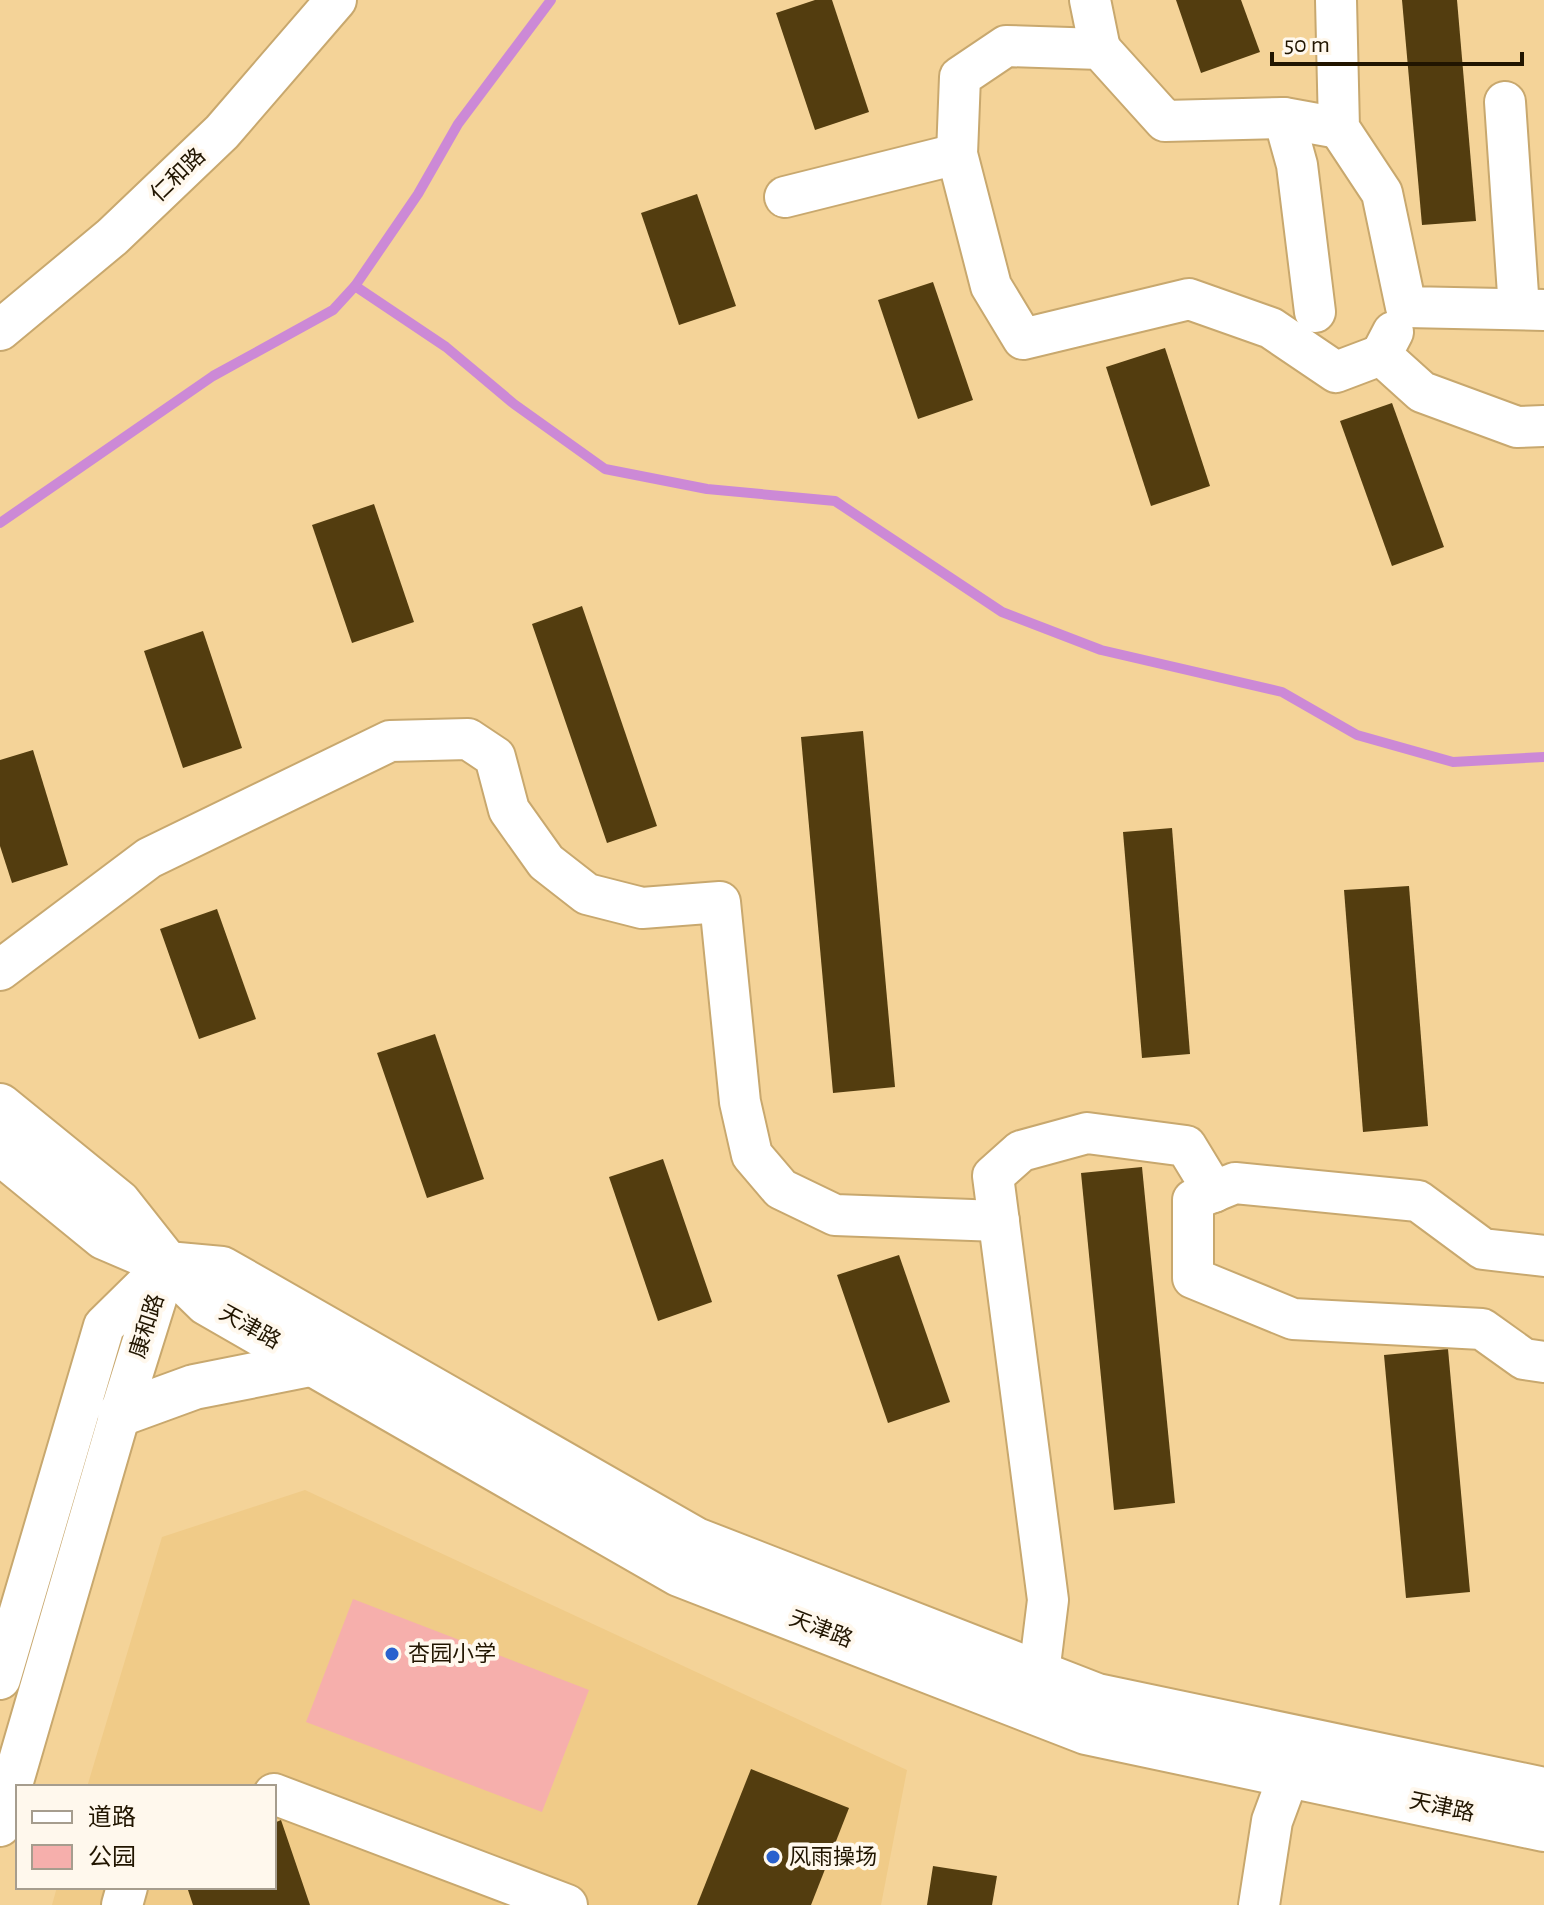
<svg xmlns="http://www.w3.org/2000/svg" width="1544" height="1905" viewBox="0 0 1544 1905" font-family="'Alegreya Sans','Noto Sans SC',sans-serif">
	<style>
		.built { fill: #f0cb88 }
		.green { fill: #f6afac }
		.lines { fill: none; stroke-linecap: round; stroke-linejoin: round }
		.stream { stroke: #cc89d6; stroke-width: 10 }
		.building { fill: #533d0f }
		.minor-casing { stroke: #c8a86e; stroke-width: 44 }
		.major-casing { stroke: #c8a86e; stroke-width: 48 }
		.minor { stroke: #fff; stroke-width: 40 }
		.major { stroke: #fff; stroke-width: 44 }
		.poi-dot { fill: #2961ce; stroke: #fff8ed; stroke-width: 3 }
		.labels { text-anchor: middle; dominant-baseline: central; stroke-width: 8; stroke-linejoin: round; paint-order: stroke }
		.street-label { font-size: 22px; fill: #211500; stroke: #fff8ed }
		.poi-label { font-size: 22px; fill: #211500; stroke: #fff8ed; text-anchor: start }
	</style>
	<rect width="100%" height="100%" fill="#f4d398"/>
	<path class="built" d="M305 1490 907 1770 881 1905H52L57 1887H274V1787H87L162 1537Z"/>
	<path class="green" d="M353 1599 589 1690 542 1812 306 1722Z"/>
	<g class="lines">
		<g class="stream">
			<path d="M355 286 446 347 514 404 605 469 707 489 835 501 1002 612 1101 650 1282 692 1357 735 1453 762 1544 757"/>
			<path d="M0 523 213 376 333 310 355 286 418 194 458 124 551 0"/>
		</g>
	</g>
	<g class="building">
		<path d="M815 0H832L869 112 815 130 776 13Z"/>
		<path d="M1176 0H1241L1260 52 1201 73Z"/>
		<path d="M1402 0H1457L1476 221 1422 225Z"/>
		<path d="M697 194 736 306 679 325 641 213Z"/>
		<path d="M933 282 973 400 918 419 878 300Z"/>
		<path d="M1165 348 1210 486 1151 506 1106 367Z"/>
		<path d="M1392 403 1444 547 1392 566 1340 421Z"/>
		<path d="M374 504 414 622 352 643 312 525Z"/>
		<path d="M582 606 657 826 607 843 532 624Z"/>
		<path d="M203 631 242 748 183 768 144 651Z"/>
		<path d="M863 731 895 1087 833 1093 801 737Z"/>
		<path d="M33 750 68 865 12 883 0 846V760Z"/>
		<path d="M1172 828 1190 1054 1142 1058 1123 832Z"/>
		<path d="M1409 886 1428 1126 1363 1132 1344 890Z"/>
		<path d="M217 909 256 1019 199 1039 160 929Z"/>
		<path d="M435 1034 484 1179 427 1198 377 1053Z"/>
		<path d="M663 1159 712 1302 658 1321 609 1177Z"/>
		<path d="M1142 1167 1175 1503 1114 1510 1081 1173Z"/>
		<path d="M899 1255 950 1402 888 1423 837 1275Z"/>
		<path d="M1448 1349 1470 1592 1406 1598 1384 1355Z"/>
		<path d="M751 1769 849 1808 811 1905H697Z"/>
		<path d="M281 1820 310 1905H193L187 1887H274V1823Z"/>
		<path d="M933 1866 997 1876 992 1905H927Z"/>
	</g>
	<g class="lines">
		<defs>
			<g id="minor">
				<path d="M1090 0 1100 49"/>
				<path d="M1336 0 1339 128 1382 193 1406 307 1544 310"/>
				<path d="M1505 102 1519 309"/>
				<path d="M1284 118 1297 165 1315 312"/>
				<path d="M1339 128 1284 118 1165 121 1100 49 1006 46 960 77 957 154 991 286 1023 339 1189 299 1271 328 1336 372 1381 355"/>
				<path d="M785 197 957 154"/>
				<path d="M0 330 112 237 222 132 336 0"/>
				<path d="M1393 332 1381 355 1422 392 1517 427 1544 426"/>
				<path d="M0 970 149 858 390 741 468 739 495 757 509 810 546 862 587 894 642 908 720 902 740 1102 752 1155 781 1189 835 1215 999 1221"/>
				<path d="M1544 1256 1483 1249 1418 1201 1235 1183 1193 1200V1278L1293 1319 1482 1329 1524 1359 1544 1362"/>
				<path d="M1039 1673 1048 1600 993 1176 1021 1151 1087 1133 1186 1146 1214 1192"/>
				<path d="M0 1679 104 1326 164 1267"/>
				<path d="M274 1794 567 1905"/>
				<path d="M0 1826 120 1414 167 1264"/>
				<path d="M122 1905 127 1887"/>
				<path d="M1259 1905 1272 1821 1289 1775"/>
			</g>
			<g id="major">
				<path d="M0 1106 118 1202 167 1264 207 1303 679 1574 1086 1732 1544 1829"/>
				<path d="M0 1152 104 1237 167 1264 222 1269 696 1540 1097 1696 1544 1790"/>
				<path d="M120 1414 194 1387 315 1363"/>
			</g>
		</defs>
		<use href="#minor" class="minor-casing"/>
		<use href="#major" class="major-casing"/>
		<use href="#minor" class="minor"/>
		<use href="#major" class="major"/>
	</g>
	<g class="poi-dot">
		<circle cx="392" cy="1654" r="8"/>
		<circle cx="773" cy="1857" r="8"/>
	</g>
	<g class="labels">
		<g class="street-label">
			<text transform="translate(178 175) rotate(-44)">仁和路</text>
			<text transform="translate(147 1326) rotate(-72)">康和路</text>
			<text transform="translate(250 1327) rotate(29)">天津路</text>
			<text transform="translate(821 1629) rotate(21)">天津路</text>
			<text transform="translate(1442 1807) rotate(12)">天津路</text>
		</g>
		<g class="poi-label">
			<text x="408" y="1654">杏园小学</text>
			<text x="789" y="1857">风雨操场</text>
		</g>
	</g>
	<rect x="16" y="1785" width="260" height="104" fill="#fff8ed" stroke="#a69d8e" stroke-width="2"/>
	<rect x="32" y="1811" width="40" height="12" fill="#ffffff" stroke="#a69d8e" stroke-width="2"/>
	<text x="88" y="1825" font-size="24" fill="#211500">道路</text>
	<rect x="32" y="1845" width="40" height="24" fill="#f6afac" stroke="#a69d8e" stroke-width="2"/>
	<text x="88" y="1865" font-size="24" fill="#211500">公园</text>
	<path d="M1272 52v12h250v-12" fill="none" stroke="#211500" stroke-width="4"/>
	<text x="1284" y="52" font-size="24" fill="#211500" stroke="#fff8ed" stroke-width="6" paint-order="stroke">50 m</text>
</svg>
